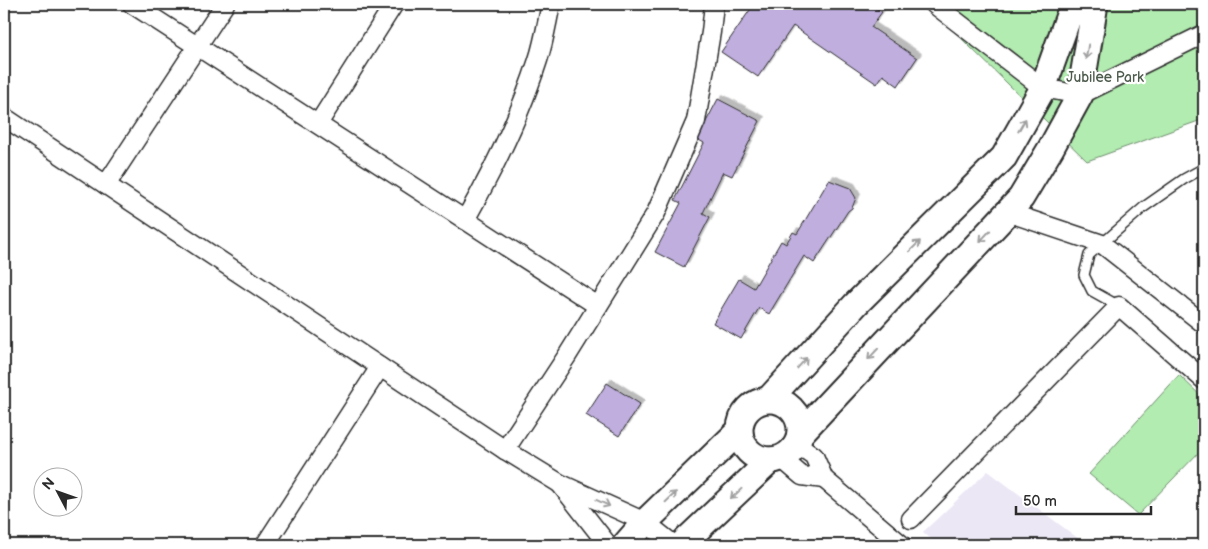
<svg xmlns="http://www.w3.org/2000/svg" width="1208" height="549" viewBox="0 0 1208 549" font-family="'Balsamiq Sans',sans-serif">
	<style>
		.built { fill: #ece7f5 }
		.green { fill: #b2ecb0; stroke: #6e8c6e }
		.building { fill: #bfaede; stroke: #2b2b2b; filter: url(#shadow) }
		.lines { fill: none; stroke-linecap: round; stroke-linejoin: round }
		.service-casing { stroke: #2b2b2b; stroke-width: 12 }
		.minor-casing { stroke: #2b2b2b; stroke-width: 21 }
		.secondary-casing { stroke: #2b2b2b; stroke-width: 29 }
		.service { stroke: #fff; stroke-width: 9 }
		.minor { stroke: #fff; stroke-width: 18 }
		.secondary { stroke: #fff; stroke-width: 25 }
		.oneway { stroke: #a0a0a0 }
		.labels { text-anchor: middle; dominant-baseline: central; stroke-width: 4.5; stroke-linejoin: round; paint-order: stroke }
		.park-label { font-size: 14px; fill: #4d5b4c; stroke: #fff }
	</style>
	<defs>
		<filter id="shadow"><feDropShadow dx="4.5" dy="-4.5" stdDeviation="0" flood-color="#0004"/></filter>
	</defs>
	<rect width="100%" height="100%" fill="#fff"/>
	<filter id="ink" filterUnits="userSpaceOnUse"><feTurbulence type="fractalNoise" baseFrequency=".02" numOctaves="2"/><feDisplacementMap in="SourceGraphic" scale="10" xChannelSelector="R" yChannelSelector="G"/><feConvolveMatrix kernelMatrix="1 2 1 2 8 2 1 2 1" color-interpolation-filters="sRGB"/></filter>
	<g filter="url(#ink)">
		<path class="built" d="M988 471 1087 545H938L923 532Z"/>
		<g class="green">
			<path d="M926 4H1204V119L1087 161Z"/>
			<path d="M1179 375 1204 399V447L1138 515 1089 474Z"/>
		</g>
		<g class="building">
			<path d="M754 4H870L882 12 871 27 917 58 898 86 883 75 877 84 793 26 758 77 721 52Z"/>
			<path d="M718 99 760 121 732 176 723 172 703 213 710 217 684 267 655 252 681 203 675 200 704 143 697 139Z"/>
			<path d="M829 180 850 188 856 198 852 208 848 211 814 263 804 256 769 314 759 308 741 339 713 323 739 279 754 288 781 241 786 244 793 232 797 234Z"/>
			<path d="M607 383 640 404 619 436 586 415Z"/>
		</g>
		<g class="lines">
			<defs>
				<path id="service" d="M1119 306 1092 291 1084 275 1089 255 1144 207 1184 179 1204 168"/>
				<g id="minor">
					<path d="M132 4 598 306"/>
					<path d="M934 4 1043 88 1080 95 1204 34"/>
					<path d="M4 117 505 450 559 483 645 522 674 545"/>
					<path d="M318 124 394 4"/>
					<path d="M106 185 225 4"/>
					<path d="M1007 212 1102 244 1204 324"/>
					<path d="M465 220C494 169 520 116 538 60 544 42 547 22 551 4"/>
					<path d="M797 444 814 456 824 479 902 545"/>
					<path d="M505 450 567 356 656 213 696 121 711 32 714 4"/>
					<path d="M781 458 802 476 824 479"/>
					<path d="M561 485 608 545"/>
					<path d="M911 519 1119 306 1204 380"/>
					<path d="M265 545 380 367"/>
				</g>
				<g id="secondary">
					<path d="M769 399 856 304 1004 157 1043 88 1073 4"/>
					<circle cx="770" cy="430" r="30"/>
					<path d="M800 434 1021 198 1051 148 1080 95 1095 4"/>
					<path d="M625 545 645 522 739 431"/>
					<path d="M681 545 771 460"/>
				</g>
			</defs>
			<use href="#service" class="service-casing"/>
			<use href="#minor" class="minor-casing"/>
			<use href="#secondary" class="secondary-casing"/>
			<use href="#service" class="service"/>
			<use href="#minor" class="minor"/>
			<use href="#secondary" class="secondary"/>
		</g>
		<defs><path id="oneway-shaft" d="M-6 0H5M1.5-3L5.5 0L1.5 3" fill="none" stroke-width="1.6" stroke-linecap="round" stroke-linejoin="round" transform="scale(1.25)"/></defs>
		<g class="oneway">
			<use href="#oneway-shaft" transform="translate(1087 52) rotate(99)"/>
			<use href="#oneway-shaft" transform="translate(1022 125) rotate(-60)"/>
			<use href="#oneway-shaft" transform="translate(985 236) rotate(133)"/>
			<use href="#oneway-shaft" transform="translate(915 246) rotate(-45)"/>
			<use href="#oneway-shaft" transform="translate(873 354) rotate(133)"/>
			<use href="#oneway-shaft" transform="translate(802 363) rotate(-48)"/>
			<use href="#oneway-shaft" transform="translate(736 494) rotate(137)"/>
			<use href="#oneway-shaft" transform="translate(671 497) rotate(-44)"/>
			<use href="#oneway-shaft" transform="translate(603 503) rotate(25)"/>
		</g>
	</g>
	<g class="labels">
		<g class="park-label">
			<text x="1105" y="77">Jubilee Park</text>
		</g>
	</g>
	<rect width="1208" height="549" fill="none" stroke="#fff" stroke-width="20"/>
	<rect x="10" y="10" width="1188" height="529" fill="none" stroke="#2b2b2b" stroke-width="2" filter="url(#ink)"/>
	<g transform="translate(58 492) rotate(311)"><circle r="24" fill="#ffffff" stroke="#aaaaaa"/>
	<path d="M0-4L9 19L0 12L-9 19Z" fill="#2b2b2b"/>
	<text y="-8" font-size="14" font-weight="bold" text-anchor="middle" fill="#2b2b2b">N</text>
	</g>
	<path d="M1016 506v8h135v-8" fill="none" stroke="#2b2b2b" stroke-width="2.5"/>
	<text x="1023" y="506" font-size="15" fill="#2b2b2b" stroke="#ffffff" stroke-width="4" paint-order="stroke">50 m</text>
</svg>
